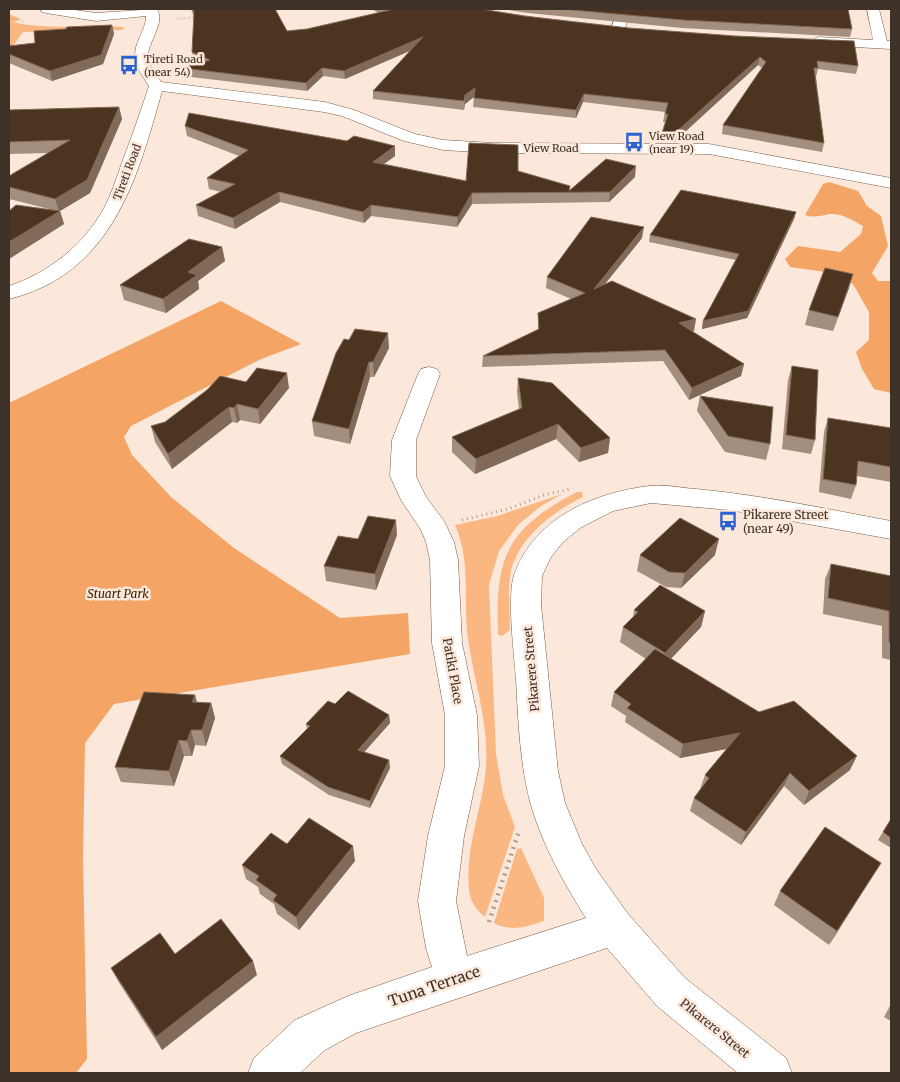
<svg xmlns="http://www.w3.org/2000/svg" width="900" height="1082" viewBox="0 0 900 1082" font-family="Merriweather,serif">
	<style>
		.green { fill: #fab782 }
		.forest { fill: #f4a565 }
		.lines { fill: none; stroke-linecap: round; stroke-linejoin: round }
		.minor-casing { stroke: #775c47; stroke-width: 1 }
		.path-far2 { stroke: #ae9d91; stroke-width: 2; stroke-dasharray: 0.5 2; stroke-linecap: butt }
		.path-far1 { stroke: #ae9d91; stroke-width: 3; stroke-dasharray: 1 4; stroke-linecap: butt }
		.path { stroke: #ae9d91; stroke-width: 4.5; stroke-dasharray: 2 5; stroke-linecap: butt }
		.minor { fill: #fff; fill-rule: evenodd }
		.wall { fill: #a48e7d }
		.shaded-wall { fill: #826a58 }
		.building { fill: #4d3420; stroke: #826a58 }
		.labels { text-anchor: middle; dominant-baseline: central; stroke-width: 5; stroke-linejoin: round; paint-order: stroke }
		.far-poi-label { font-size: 11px; fill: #3d3128; stroke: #fce8da; text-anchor: start }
		.far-street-label { font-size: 11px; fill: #3d3128; stroke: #fce8da }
		.poi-label { font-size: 12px; fill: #3d3128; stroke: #fce8da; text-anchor: start }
		.park-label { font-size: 12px; font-style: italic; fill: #3f2004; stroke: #fce8da }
		.street-label { font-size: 12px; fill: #3d3128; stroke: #fce8da }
		.near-street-label { font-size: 15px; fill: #3d3128; stroke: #fce8da }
	</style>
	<rect width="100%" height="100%" fill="#fce8da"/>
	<g class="green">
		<path d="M9 14 21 19 13 22C51 31 87 24 125 27L122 30 23 32 9 52Z"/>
		<path d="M577 492H582L583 497C554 511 519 537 511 571 507 590 510 611 510 630L502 636 498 635C495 557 506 529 577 492Z"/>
		<path d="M562 494 541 506 518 525 499 551 489 585 496 754 503 795 515 827 485 917C476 910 470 901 469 889 465 851 480 814 485 777 491 731 476 689 469 645 462 605 472 563 455 525L497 516Z"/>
		<path d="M521 848 544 898V921C527 927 510 932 494 923L517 849Z"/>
	</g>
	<g class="forest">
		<path d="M829 182 858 191 867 206 881 216 888 246 872 273 878 281H891V393L874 389 862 369 856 352 869 340V312L853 284 833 273 790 267 785 259 798 246 840 252 861 234 863 226C852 220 842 213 829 214 820 216 814 218 805 215L823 184Z"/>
		<path d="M221 301 301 344 259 360 131 426 124 437 132 455 171 497 234 548 340 618 408 613 410 654 114 704 85 743 83 858 87 1059 76 1073H9V403Z"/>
	</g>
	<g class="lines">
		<defs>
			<g id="minor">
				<path d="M40 9H68L96 13 157 9C166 23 147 42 148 58 149 67 156 75 161 82L325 102 354 110 415 134 443 140 493 143 709 144 891 178V188L709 154 493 153 443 150 404 141 342 116 324 112 162 91C137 181 111 274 9 299V286C48 273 84 245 104 208 111 195 116 180 121 165 131 139 140 113 149 86 138 70 130 58 139 39 142 31 146 25 146 16L96 21 46 13 42 12Z"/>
				<path d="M619 9H631L625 28 618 32 611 28Z"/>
				<path d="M867 9H879L887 41H891V49L818 45 811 41 818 37 873 40Z"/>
				<path d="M429 367 437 369 440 374 416 440V476L426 497 444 521 454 542 458 560 462 643 477 715 479 766 464 836 456 901 467 956 586 918C563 882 542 844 530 802 520 763 518 720 516 679 514 654 507 597 514 575 534 518 593 493 649 486 664 484 681 488 696 489 761 495 827 509 891 521V539L730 510 651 503 613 511 580 528 562 543 551 557 542 576 541 605 558 771 565 803 582 844 596 869 628 914 685 978 786 1058 792 1073H738L657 1006 607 948 356 1033 325 1050 300 1073H248L254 1058 295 1020 348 996 432 967 426 948 418 901 428 836 445 766V715L432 643 430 560 426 542 421 530 401 500 390 476 392 440 418 374 421 369Z"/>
			</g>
		</defs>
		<use href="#minor" class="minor-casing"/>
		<g class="path-far2">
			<path d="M271 11 283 9"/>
			<path d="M9 18 26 22"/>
			<path d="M177 19 198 17"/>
		</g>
		<path class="path-far1" d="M462 520 508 509 544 495 571 489"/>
		<path class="path" d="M489 922 519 831"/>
		<use href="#minor" class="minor"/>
	</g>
	<g class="wall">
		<path d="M191 9H275L287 31 307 29 379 13 371 9H481L858 66 856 74 818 69 816 77 824 143 822 152 722 134 723 125 762 68 758 65 674 142H661L662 133 666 122H663L665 112 583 102 576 118 473 107 474 97 465 104 464 110 373 99V91L410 51 345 79 323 76 307 91 183 76 182 68 199 63 194 60 192 52 194 17Z"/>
		<path d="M502 9H848L852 29 850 37 682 28 528 13Z"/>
		<path d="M112 25 114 34 103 64 52 81 9 63V46L35 43 66 29Z"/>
		<path d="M119 107 122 119 90 193 60 211 64 224 9 259V211L49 209 9 199V176L48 153 9 154V110Z"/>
		<path d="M185 126 395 146V156L384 164 466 181 518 171 570 190 635 177 609 202 472 204 457 227 371 216 364 223 280 202 235 229 198 216 196 205 221 192 209 189 207 178 239 156 187 136Z"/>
		<path d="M796 212 794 219 747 318 702 329 703 321 736 260 649 242 650 235Z"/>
		<path d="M642 238 605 284 694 331H691L744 364 741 376 689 400 663 361 482 367 483 356 538 330V313L571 299 546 288 547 277Z"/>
		<path d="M222 247 225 261 198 281 199 289 166 313 124 300 120 285Z"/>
		<path d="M849 288 833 331 805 325 809 310Z"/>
		<path d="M389 348 374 377H370L350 444 314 436 312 421 336 353Z"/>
		<path d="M792 366 815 440 811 454 782 449 788 380Z"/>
		<path d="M518 378 610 438 608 453 579 462 556 439 475 474 452 452V437L519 409 517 392Z"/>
		<path d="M246 382 289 388 260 424 240 420 237 423 232 422 172 469 155 442 151 426 165 422Z"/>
		<path d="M700 396 770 444 766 460 725 452 697 411Z"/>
		<path d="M828 418 891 428V482L857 476 856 485 851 499 819 492 824 432Z"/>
		<path d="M397 535 376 590 326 581 324 566 358 539Z"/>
		<path d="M640 555H715L681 588 666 587 637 571Z"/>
		<path d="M831 564 891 576V660L882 658V626L823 614 825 579Z"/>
		<path d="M634 610 705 611 701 627 671 659 850 770 804 805 784 786 741 845 690 811 694 798 700 789 705 775 727 749 680 758 625 722 626 716 611 706 614 692 646 659 620 642 623 627 633 617Z"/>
		<path d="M195 695 197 702 211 703 215 718 206 746 195 745 192 756H184L174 786 121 782 115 767Z"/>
		<path d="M335 704 389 715 390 723 364 752 389 760 390 768 370 808 329 795 282 764 280 756 307 729 306 724Z"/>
		<path d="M891 819V848L878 840Z"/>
		<path d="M287 844 355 861 299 930 277 914 274 904 260 894 258 887 246 879 242 865Z"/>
		<path d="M881 863 829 945 774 905 780 891Z"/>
		<path d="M175 954 257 975 162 1050 118 981 111 968Z"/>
		<path d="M891 1004V1021L884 1017Z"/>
	</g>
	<g class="shaded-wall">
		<path d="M112 25 114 34 103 64 52 81 50 71Z"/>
		<path d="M423 37V45L345 79 344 71Z"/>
		<path d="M760 57 758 65 674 142 675 133Z"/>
		<path d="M322 68 323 76 307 91 306 83Z"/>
		<path d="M475 88 474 97 465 104 464 110 465 95Z"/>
		<path d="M584 94 583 102 576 118V110Z"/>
		<path d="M119 107 122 119 90 193 60 211 64 224 9 259V242L59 212 55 199Z"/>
		<path d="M395 146V156L373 172V162Z"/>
		<path d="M636 166 635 177 609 202 610 192Z"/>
		<path d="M279 192 280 202 235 229 233 218Z"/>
		<path d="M472 193V204L457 227 458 217Z"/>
		<path d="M371 205V216L364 223 363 212Z"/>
		<path d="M796 212 794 219 747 318 702 329 703 321Z"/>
		<path d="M644 227 642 238 592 300 594 289Z"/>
		<path d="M222 247 225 261 198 281 199 289 166 313 163 299 188 272Z"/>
		<path d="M853 274 849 288 833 331 838 317Z"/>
		<path d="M696 319 694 331 677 334 679 323Z"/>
		<path d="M388 333 389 348 374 377 373 362Z"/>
		<path d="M369 362 370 377 350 444 349 429Z"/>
		<path d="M744 364 741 376 689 400 692 388Z"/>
		<path d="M287 373 289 388 260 424 258 409Z"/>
		<path d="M237 404 240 420 237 423 234 408Z"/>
		<path d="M229 407 232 422 172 469 168 454Z"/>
		<path d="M558 424 556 439 475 474 476 459Z"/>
		<path d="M610 438 608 453 579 462 581 448Z"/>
		<path d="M396 520 397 535 376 590 375 574Z"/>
		<path d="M719 539 715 555 681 588 685 573Z"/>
		<path d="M705 611 701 627 662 668 665 653Z"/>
		<path d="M195 695 199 711 192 702Z"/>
		<path d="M211 703 215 718 206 746 202 730Z"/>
		<path d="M389 715 390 723 359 758 358 750Z"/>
		<path d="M191 730 195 745 192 756 187 741Z"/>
		<path d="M740 733 736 747 680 758 683 744Z"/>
		<path d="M179 740 184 756 174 786 169 771Z"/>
		<path d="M857 756 850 770 804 805 809 791Z"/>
		<path d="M389 760 390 768 370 808V801Z"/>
		<path d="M790 773 784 786 741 845 746 832Z"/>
		<path d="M353 846 355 861 299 930 296 917Z"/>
		<path d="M881 863 872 877 829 945 837 931Z"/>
		<path d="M253 961 257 975 162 1050 156 1037Z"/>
	</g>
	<g class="building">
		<path d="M193 9H275L287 31 307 29 390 10 387 9H481L524 16 629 28 735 36 854 41 858 66 817 61 818 68H814L824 143 723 125 766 62 760 57 675 133H662L668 114H665L668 103 584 94 576 110 474 98 475 88 465 95 464 101 373 91 423 37 344 71 322 68 306 83 182 68 210 60 192 52 194 13Z"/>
		<path d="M561 9H848L852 29 683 20Z"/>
		<path d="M112 25 101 55 50 71 9 54V46L35 43 34 31 66 29 67 27Z"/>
		<path d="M119 107 87 180 55 199 9 187V176L70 140 9 142V110Z"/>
		<path d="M189 113 347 141 354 136 395 146 373 162 466 181 469 143 518 145V171L570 186 569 191 606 159 636 166 610 192 472 193 458 217 371 205 363 212 279 192 233 218 196 205 235 184 207 178 248 150 185 126Z"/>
		<path d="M681 190 796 212 748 311 703 321 739 254 650 235Z"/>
		<path d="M16 205 60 211 9 242V211Z"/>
		<path d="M591 217 644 227 594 289 612 281 696 319 679 323 744 364 692 388 665 350 483 356 539 329 538 313 585 293 547 277Z"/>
		<path d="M189 239 222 247 188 272 197 275 163 299 120 285Z"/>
		<path d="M825 268 853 274 838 317 809 310Z"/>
		<path d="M355 329 388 333 373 362H369L349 429 312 421 336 353 344 339 349 340Z"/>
		<path d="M792 366 818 370 815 440 786 435Z"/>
		<path d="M257 368 287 373 258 409 237 404 234 408 229 407 168 454 151 426 165 422 207 390 220 376 246 382Z"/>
		<path d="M518 378 552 383 610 438 581 448 558 424 476 459 452 437 522 408Z"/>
		<path d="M700 396 773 407 770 444 728 436Z"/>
		<path d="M828 418 891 428V467L858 461 856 485 823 479Z"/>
		<path d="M368 516 396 520 375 574 324 566 338 536 358 539Z"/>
		<path d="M680 518 719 539 685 573 669 572 640 555Z"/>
		<path d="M831 564 891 576V643L889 642V611L828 598Z"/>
		<path d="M660 585 705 611 665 653 623 627 638 612 634 610Z"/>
		<path d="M655 649 759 712 794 701 857 756 809 791 790 773 746 832 694 798 709 778 705 775 740 733 683 744 627 708 631 704 614 692Z"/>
		<path d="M348 691 389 715 358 750 389 760 370 801 328 787 280 756 310 726 306 724 328 701 335 704Z"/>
		<path d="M144 692 195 695 192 702 211 703 202 730H191L187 741 179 740 169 771 115 767Z"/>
		<path d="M309 818 353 846 296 917 273 900 277 895 256 880 259 876 242 865 271 833 287 844Z"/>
		<path d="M891 819V838L883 832Z"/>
		<path d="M825 827 881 863 837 931 780 891Z"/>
		<path d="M221 919 253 961 156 1037 111 968 160 933 175 954Z"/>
	</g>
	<defs>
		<symbol id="bus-bare" viewBox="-9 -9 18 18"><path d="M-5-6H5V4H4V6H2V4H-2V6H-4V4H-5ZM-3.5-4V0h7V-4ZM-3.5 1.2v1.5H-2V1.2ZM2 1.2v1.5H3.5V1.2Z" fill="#2b62cf" stroke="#fce8da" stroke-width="2.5" paint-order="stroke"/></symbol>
	</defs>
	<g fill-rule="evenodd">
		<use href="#bus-bare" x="115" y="51" width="28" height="28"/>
		<use href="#bus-bare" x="620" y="128" width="28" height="28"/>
		<use href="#bus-bare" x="714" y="507" width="28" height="28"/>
	</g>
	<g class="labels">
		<g class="far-poi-label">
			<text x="144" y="59">Tireti Road<tspan x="144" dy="13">(near 54)</tspan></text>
			<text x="649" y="136">View Road<tspan x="649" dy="13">(near 19)</tspan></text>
		</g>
		<g class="far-street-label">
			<text x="551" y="148">View Road</text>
			<text transform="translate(127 172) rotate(-69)">Tireti Road</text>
		</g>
		<g class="poi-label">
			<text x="743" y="514">Pikarere Street<tspan x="743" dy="14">(near 49)</tspan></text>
		</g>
		<g class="park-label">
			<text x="118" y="593">Stuart Park</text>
		</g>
		<g class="street-label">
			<text transform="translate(531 669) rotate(-95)">Pikarere Street</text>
			<text transform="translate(453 671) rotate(80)">Patiki Place</text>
			<text transform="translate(715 1028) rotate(39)">Pikarere Street</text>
		</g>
		<g class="near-street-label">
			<text transform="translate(434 986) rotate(-19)">Tuna Terrace</text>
		</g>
	</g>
	<rect width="900" height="1082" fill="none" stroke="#3d3128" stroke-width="20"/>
</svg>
